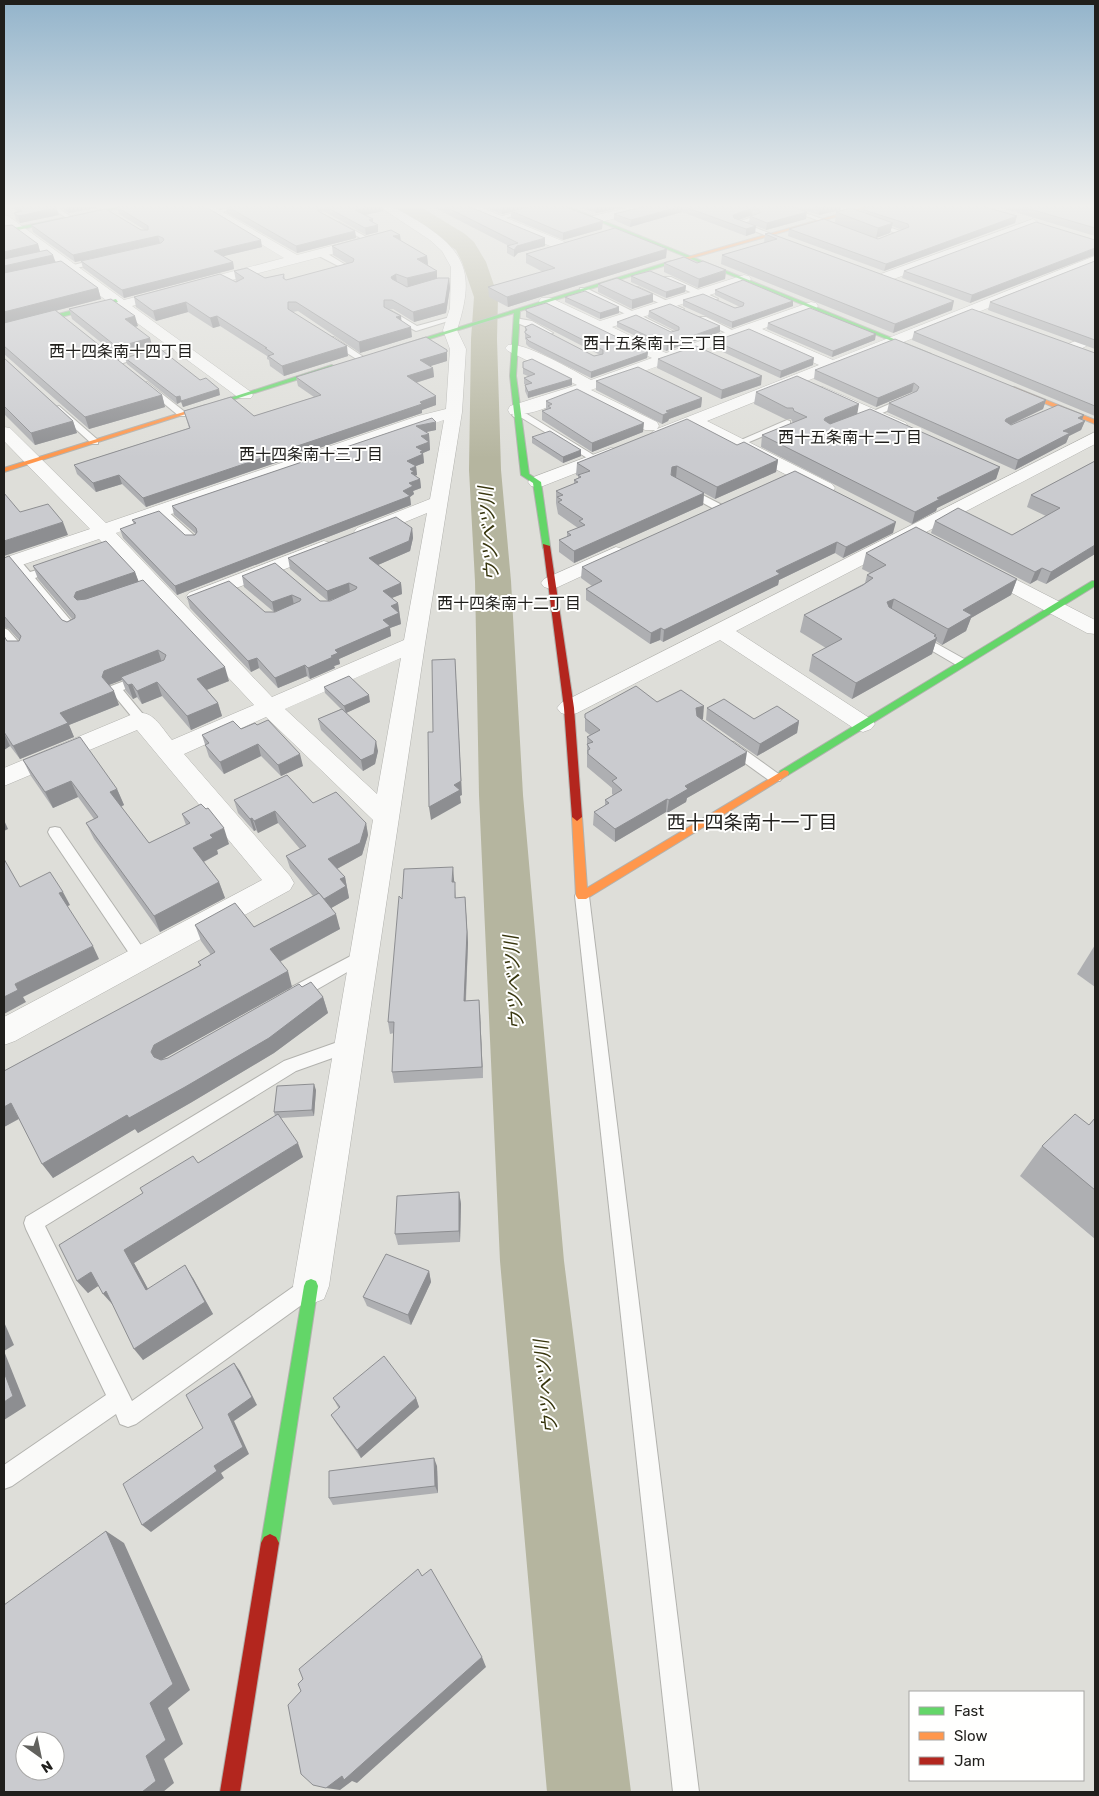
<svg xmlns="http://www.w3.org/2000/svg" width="1099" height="1796" viewBox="0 0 1099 1796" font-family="Rubik,'Noto Sans JP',sans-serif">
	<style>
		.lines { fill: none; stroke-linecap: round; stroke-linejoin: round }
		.river { fill: #b5b59f; fill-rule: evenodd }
		.lane-casing { stroke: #b2b2ae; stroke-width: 2 }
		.street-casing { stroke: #b2b2ae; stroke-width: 1 }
		.fast-casing { stroke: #b2b2ae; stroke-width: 2 }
		.slow-casing { stroke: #b2b2ae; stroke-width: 2 }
		.jam-casing { stroke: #b2b2ae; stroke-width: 2 }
		.lane { fill: #fafaf9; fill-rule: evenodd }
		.street { fill: #fafaf9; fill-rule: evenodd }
		.fast { fill: #63d668; fill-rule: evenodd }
		.slow { fill: #ff974d; fill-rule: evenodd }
		.jam { fill: #b3261e; fill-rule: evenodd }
		.wall { fill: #aeafb2; fill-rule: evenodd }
		.shaded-wall { fill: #8d8e91 }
		.building { fill: #cacbcf; stroke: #8d8e91; fill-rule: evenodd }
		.labels { text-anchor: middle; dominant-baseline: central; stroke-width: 4; stroke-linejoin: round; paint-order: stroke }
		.far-neighbourhood-label { font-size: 16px; fill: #201f1c; stroke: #fffffe }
		.water-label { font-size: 19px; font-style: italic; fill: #37350d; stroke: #fffffe }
		.neighbourhood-label { font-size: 19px; fill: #201f1c; stroke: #fffffe }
	</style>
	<rect width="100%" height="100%" fill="#deded9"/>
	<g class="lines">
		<path class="river" d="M397 207H421L465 234 474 242 486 262 498 297 497 339 501 470 511 581 523 795 564 1261 631 1792H547L500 1261 479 795 475 581 469 470 471 339 474 297 462 262 456 250 399 212Z"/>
		<defs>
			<g id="lane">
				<path d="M50 207H57L73 218 68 219Z"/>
				<path d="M231 207H241L215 214 212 212Z"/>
				<path d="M536 207H545L498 220 495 218Z"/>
				<path d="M780 207H788L825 220 820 221Z"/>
				<path d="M753 217 758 218 744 223 771 234V236H767L734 223Z"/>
				<path d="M339 222 370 239 371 240 366 241 337 225 336 224Z"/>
				<path d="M870 222H874L906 233 886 239V237L896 233 870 224Z"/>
				<path d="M317 251H323L354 270 335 275V271L344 269 317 255Z"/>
				<path d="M102 258 106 260 105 262 57 272 53 270Z"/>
				<path d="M665 277H671L718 299 711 301 665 281Z"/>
				<path d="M632 287H638L684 309 677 311 632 291Z"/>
				<path d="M580 288H586L678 334 671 336 580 292Z"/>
				<path d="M386 311H392L417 326 454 316 458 318 416 331 386 315Z"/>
				<path d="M700 317H706L738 333 731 335 700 321Z"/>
				<path d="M515 318 532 321 553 333 546 335 515 322Z"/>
				<path d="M328 337H334L365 358 358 360 328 341Z"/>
				<path d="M173 343 180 345 120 364 113 362Z"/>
				<path d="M147 382 185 412V416H179L144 387 143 385Z"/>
				<path d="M908 396 911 397V401L863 421H857L855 419Z"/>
				<path d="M59 406 98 440V444H92L56 411V407Z"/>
				<path d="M517 412 527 414 600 459 598 461H592L522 418 514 417 512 415Z"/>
				<path d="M787 420 790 421V425L742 445H736L734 443Z"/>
				<path d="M687 487 722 505 723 507 722 509H714L683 492V488Z"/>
				<path d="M160 507 164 508 197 538 198 540 197 542H189L156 512 155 510 156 508Z"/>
				<path d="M15 558 19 559 30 572 54 565 58 566 59 568 58 570 35 578 77 628 79 630 77 632H69L10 561Z"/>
				<path d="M4 628 8 630 23 647 25 650 23 653H15L4 639Z"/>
				<path d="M916 632 966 660 968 663 962 667 958 666 912 639 910 636Z"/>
				<path d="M143 674 149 678 147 681 123 690 147 719 141 723 136 722 109 689 111 686Z"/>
				<path d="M729 741 734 742 780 775 782 778 780 781H770L724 748 722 745Z"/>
				<path d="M55 827 60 828 147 954 149 958 147 962 141 964 135 962 50 836 48 832 50 828Z"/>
				<path d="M582 890 587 892 589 896 699 1792H673L575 896 577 892Z"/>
				<path d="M364 949 370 951 372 955 370 959 302 998 296 1000 290 998 288 993 290 988Z"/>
				<path d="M349 1038 355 1040 357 1045 355 1050 296 1071 45 1226 132 1401 300 1282 307 1279 314 1282 317 1289 314 1296 136 1424 128 1427 120 1424 116 1414 12 1486 4 1489V1465L106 1395 26 1229 24 1223 26 1217 284 1061Z"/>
			</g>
			<g id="street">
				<path d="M200 207H214L297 255 369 236 375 240 374 243 132 306 251 392 253 395 251 398H239L4 225V215L8 216 124 300 284 258Z"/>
				<path d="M380 207C395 205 405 214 418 221 467 252 475 274 457 330L466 349 462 412 425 644 329 1286 324 1299 311 1304 298 1299 293 1286 373 820 266 717 184 754 290 876 294 883 290 890 15 1041 4 1045V1017L262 880 137 730 4 786V768L133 714C152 708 160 726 172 740L254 705 99 539 4 571V558L90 529 4 441V427L10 428 106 523 418 416 446 409 450 349 443 330 450 308 451 267 442 251 430 240ZM444 420 430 499 357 528 354 532 357 536 364 538 371 536 427 513 404 640 272 697 116 533ZM401 658 377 794 285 709Z"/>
				<path d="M465 207H480L567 243 568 246 567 249H557L467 210Z"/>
				<path d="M631 207H649L647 210 597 223 591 219 593 216Z"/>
				<path d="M840 207H857L862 210 856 214 842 210Z"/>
				<path d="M1033 219 1039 223 1037 226 891 280 886 281 879 277 881 274Z"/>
				<path d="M1095 256V265L707 421 832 484 835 488 832 492 826 493 820 492 693 427C681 432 665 442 652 439L649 435 655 430H645L577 396C559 402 528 418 510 414L508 410 510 406 577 385 508 351 505 348 508 345C523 341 575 371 591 380L652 358 541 304 539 301 541 298H551L600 321 744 275 749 276 751 279 749 282 612 327 666 353 811 302 816 303 818 306 816 309 762 329 833 360ZM748 334 819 365 657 429 659 426 657 422 591 390Z"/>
				<path d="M1095 333V342L1078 350H1068L1065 347 1068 344Z"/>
				<path d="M823 387 906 423 908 427 906 431H894L817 395 815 392 817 389Z"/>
				<path d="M1095 432V444L736 631 871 719 875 724 871 729 863 732 855 729 720 640 577 713 569 715 561 713 557 708 561 703Z"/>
				<path d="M611 448 617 449 620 453 617 457 543 486 537 487 531 486 528 482 531 478Z"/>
				<path d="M324 541 331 543 334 547 331 551 203 601 196 603 189 601 186 597 189 593Z"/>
				<path d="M616 547 623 549 626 553 623 557 558 587 551 589 544 587 541 583 544 579Z"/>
				<path d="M981 563 988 565 1095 620V634L1087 633 974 573 971 569 974 565Z"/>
			</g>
			<g id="fast">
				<path d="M117 207H124L4 233V230Z"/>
				<path d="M564 207H569L931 354 926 355Z"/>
				<path d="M671 261 676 262 520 311 516 376 529 474 541 482 550 546 543 548 533 483 521 475 510 376 514 313 394 350 389 349Z"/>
				<path d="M116 299 118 302 4 332V328Z"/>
				<path d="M332 365 335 367 334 368 210 407 205 406Z"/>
				<path d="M1092 581H1095V586L788 775H780L779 773 780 771Z"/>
				<path d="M311 1279 316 1281 318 1286 279 1543 276 1549 270 1552 264 1549 261 1543 304 1286 306 1281Z"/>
			</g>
			<g id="slow">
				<path d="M864 207H870L675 263 670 262Z"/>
				<path d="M1010 387H1014L1095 420V424L1010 389Z"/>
				<path d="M206 405 211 406 4 472V468Z"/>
				<path d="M784 770 788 771 789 773 788 775 586 899H578L576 896 572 817 573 814H581L582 817 587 888Z"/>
			</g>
			<g id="jam">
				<path d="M543 544 550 546 574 708 582 817 577 821 572 817 564 708Z"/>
				<path d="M270 1534 276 1537 279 1543 240 1792H220L261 1543 264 1537Z"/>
			</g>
		</defs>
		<use href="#lane" class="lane-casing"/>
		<use href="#street" class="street-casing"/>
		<use href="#fast" class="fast-casing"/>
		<use href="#slow" class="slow-casing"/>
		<use href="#jam" class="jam-casing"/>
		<use href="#lane" class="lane"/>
		<use href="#street" class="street"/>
		<use href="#fast" class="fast"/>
		<use href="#slow" class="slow"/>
		<use href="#jam" class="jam"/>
	</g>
	<g class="wall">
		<path d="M11 207H54L56 208 59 215 20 223 16 220 14 213 18 212Z"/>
		<path d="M60 207H100L69 213Z"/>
		<path d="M117 207 262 247 223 256 233 262 234 269 124 298 83 268 81 261 75 262 33 232 31 225 145 230 119 214Z"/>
		<path d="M226 207H382L383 211 365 215 373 222 378 232 366 235 325 212H321L355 231 356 238 297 253 227 213Z"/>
		<path d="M433 207H470L545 246 518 253 514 257 507 253V246H509Z"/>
		<path d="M484 207H566L602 229 563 240 511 218V212L502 214Z"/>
		<path d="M579 207H625L596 213Z"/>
		<path d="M642 207H840V210L819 215 793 207 806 219 766 230 749 223 750 216 752 215 739 220 755 233 746 236 682 212 630 227 614 220V214Z"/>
		<path d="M998 207H1095V236Z"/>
		<path d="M861 209 1015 223 884 271 788 236 789 229 835 222 836 212 860 211ZM892 226 902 230 878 239 876 238 890 233Z"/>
		<path d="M4 226 38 244 40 252 56 262 98 288 101 299 55 311 162 395 165 407 89 429 4 354Z"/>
		<path d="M769 233 952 310 893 333 721 264 722 255 764 243 765 234Z"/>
		<path d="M400 235 401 241 427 256 428 265 437 278H449L450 288 446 313 414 322 393 309 389 310 402 321 412 337 360 353 298 311 293 312 348 356 284 376 270 366 269 360 267 359V356L220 326 213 328 188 312 156 321 136 307 134 297 236 282 237 281H236L234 271 265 278 284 274 285 279 286 280 348 264 333 255 332 246Z"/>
		<path d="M1095 240 970 303 902 278 904 271Z"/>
		<path d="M526 254 666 258 508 307 489 297 488 287 543 272 526 263Z"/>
		<path d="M1095 261V349L988 310 990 302Z"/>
		<path d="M664 263H697L726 270 725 279 698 288 664 272Z"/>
		<path d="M631 276 686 286 685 292 666 298 631 282Z"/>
		<path d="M598 284 653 294V302L632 309 598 292Z"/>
		<path d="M715 290 793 301V306L732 328 683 306V300L735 308 740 307 715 295Z"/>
		<path d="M565 297 619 307V313L600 319 565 302Z"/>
		<path d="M69 309 138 326 135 327 153 348 119 357 72 319Z"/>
		<path d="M526 309 648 352 647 358 591 378 529 347 526 344V340L525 339V327L594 356 600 355 526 317Z"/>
		<path d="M649 311 720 326V332L666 351 617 327V322L671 332 676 331 648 317Z"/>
		<path d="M768 323 875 340 832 357 767 329Z"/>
		<path d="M914 332 1095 353V416L912 340Z"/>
		<path d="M715 341 813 365 780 378 714 348Z"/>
		<path d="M4 358 73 421 77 433 35 445 4 414Z"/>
		<path d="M125 358 220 395 183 407 181 402 177 404 127 364Z"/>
		<path d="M658 359 761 385 721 399 657 368Z"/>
		<path d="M447 361 430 366 433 368 434 377 416 383 436 405 422 410V413L146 507 122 484 96 492 77 474 74 465 189 428 184 411 254 416 314 397 298 386 296 377Z"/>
		<path d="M523 362 572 385 528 398 525 391V385H526L524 384V378L528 376 523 374Z"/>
		<path d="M815 370 1046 400 1043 409 1011 425 1082 419 1085 421 1081 430 1069 436 1066 443 1015 470 887 412 889 403 913 393 912 392 876 407 814 379Z"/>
		<path d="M596 381 702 398 701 407 669 419 668 421 662 424 596 390Z"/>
		<path d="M756 392 857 414 1000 467 996 479 937 508 936 511 912 524 761 447 762 435 793 423 791 419H785L754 404Z"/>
		<path d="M546 401 643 432 592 452 542 420V411L546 409Z"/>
		<path d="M432 418 436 430 426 432 429 434 430 450 423 453 424 463 416 466 417 475 415 476 420 479 421 488 413 491 414 494 410 497 411 505 177 595 123 538 120 529 134 524 132 520 185 535H195L196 534 174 515 172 506Z"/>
		<path d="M532 437 581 450V456L563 463 532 443Z"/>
		<path d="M737 445 778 460 776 472 715 499 704 493 703 505 574 563 559 552V540L567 537V532L578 528 558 514 556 503V491L574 484V480L578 478V476L576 475 577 463Z"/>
		<path d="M1095 461V554L1046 584 1037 580 1030 584 931 533 935 521 1012 535 1046 516 1027 507 1031 495Z"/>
		<path d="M412 528 413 538 410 551 378 565 401 583 402 594 392 598 398 603 401 624 390 628 391 636 339 659 340 664 334 666 335 668 310 679 307 676 278 688 259 668 251 672 190 608 187 597 265 612H275L282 609 274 612 244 587 242 576 320 601H330L339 597 328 601 290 569 288 558Z"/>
		<path d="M893 533 843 558 835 553 779 580 778 585 763 592 663 642 660 640 650 644 586 600V589L592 586 581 578 582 567Z"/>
		<path d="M866 553 1017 579 1011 595 971 618 966 631 942 645 936 641 932 654 852 699 809 671 812 655 826 648 800 632 804 615 865 583 867 575 870 573 862 569Z"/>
		<path d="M4 558 62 620 67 622 72 619 38 579 33 566 135 572 138 581 229 681 207 690 218 703 222 716 191 730 162 696 142 704 137 697 133 699 126 691 122 680 109 685 119 705 69 725 74 737 20 759 10 746 4 750V636L7 641H19V640L9 629 4 627Z"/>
		<path d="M324 687 370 702 346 713 378 751 375 764 363 771 321 730 318 719 341 709 325 693Z"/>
		<path d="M657 702 703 719 701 720 745 765 687 798 686 802 667 813 666 812 615 842 593 825 594 812 605 806V800L613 795 612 794V788L587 767V737L590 735 585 731V714Z"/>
		<path d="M707 708 754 719 799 721 797 733 757 756 706 720Z"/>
		<path d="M241 729 303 766 281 776 261 756 224 774 209 757 202 735Z"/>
		<path d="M23 760 117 789 124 805 121 807 149 843 186 825 182 814 229 844 217 850 218 854 204 862 219 882 225 898 160 932 94 839 86 823 94 819 78 797 53 808 31 776Z"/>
		<path d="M234 800 313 803 366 823 368 835 362 855 337 869 345 877 349 898 331 908 340 929 280 962 292 987 162 1059 168 1058 302 987 323 997 328 1013 274 1053 192 1102 138 1133 135 1129 53 1178 19 1119 4 1127V1071L200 966 198 962 211 955 201 941 195 925 254 927 313 896 290 868 286 856 300 849 278 823 258 833 256 830 254 831 238 813Z"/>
		<path d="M454 879 456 898 465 897 468 943 466 1001 479 1000 483 1078 394 1083 392 1072 394 1033 390 1034 388 1022 402 899Z"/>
		<path d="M1095 945V987L1077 974Z"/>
		<path d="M316 1090 314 1116 281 1118 303 1157 134 1263 148 1289 193 1278 213 1314 143 1360 113 1305 98 1286 88 1293 77 1281 198 1163 275 1116 274 1112Z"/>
		<path d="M1095 1118V1239L1020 1176 1042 1146 1089 1125Z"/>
		<path d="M459 1192 461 1204 460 1242 398 1245 395 1234Z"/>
		<path d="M429 1271 431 1282 411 1325 367 1306 363 1297Z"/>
		<path d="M333 1398H416L419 1407 361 1458 336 1423 331 1415 339 1409Z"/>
		<path d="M437 1466 438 1493 333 1505 329 1498Z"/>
	</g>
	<g class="shaded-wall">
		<path d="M67 207H100L69 213Z"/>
		<path d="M372 207H382L383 211 356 217 355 210Z"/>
		<path d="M502 207H530L502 214Z"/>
		<path d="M596 207H625L596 213Z"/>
		<path d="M679 207H682V212L630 227 631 220Z"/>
		<path d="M827 207H840V210L819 215 820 208Z"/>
		<path d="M56 208 59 215 20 223 18 216Z"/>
		<path d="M753 208 752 215 732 222 733 215Z"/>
		<path d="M807 212 806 219 766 230 767 223Z"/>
		<path d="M1017 216 1015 223 884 271 886 264Z"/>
		<path d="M373 219V226L378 225V232L366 235 365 228 369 220Z"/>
		<path d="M603 221 602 229 563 240V233Z"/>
		<path d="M893 223 890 233 876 238 878 228Z"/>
		<path d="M756 226 755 233 746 236V229Z"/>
		<path d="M355 231 356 238 297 253 296 246Z"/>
		<path d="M400 235 401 244 393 236Z"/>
		<path d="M158 236 160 243 75 262 73 255Z"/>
		<path d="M545 238V246L518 253 514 257V250L517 246Z"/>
		<path d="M261 240 262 247 216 258 214 251Z"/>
		<path d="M38 244 41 255 4 263V252Z"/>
		<path d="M1095 248V255L970 303 972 295Z"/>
		<path d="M667 249 666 258 508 307 507 297Z"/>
		<path d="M53 255 57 266 4 278V266Z"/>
		<path d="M427 256 428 265 417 259Z"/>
		<path d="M233 262 234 269 124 298 122 290Z"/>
		<path d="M726 270 725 279 698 288 699 279Z"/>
		<path d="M437 271V280L408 288 407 278Z"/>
		<path d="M396 274 397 283 392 286 391 277Z"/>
		<path d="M449 278 450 288 446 313 414 322 413 312Z"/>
		<path d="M686 286 685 292 666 298V292Z"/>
		<path d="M98 288 101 299 4 324V312Z"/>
		<path d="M653 294V302L632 309V300Z"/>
		<path d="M793 301V306L732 328V322Z"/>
		<path d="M954 301 952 310 893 333 895 324Z"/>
		<path d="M186 302 188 312 156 321 153 311Z"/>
		<path d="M619 307V313L600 319V313Z"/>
		<path d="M135 316 138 326 128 329 125 319Z"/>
		<path d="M217 316 220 326 213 328 210 318Z"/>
		<path d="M401 316 402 326 396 317Z"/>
		<path d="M720 326V332L666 351 667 345Z"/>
		<path d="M411 327 412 337 360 353 359 342Z"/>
		<path d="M876 334 875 340 832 357 833 351Z"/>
		<path d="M150 338 153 348 119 357 117 347Z"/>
		<path d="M347 346 348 356 284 376 282 366Z"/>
		<path d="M447 350V361L421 369 420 360Z"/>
		<path d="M648 352 647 358 591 378V372Z"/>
		<path d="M814 358 813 365 780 378 781 371Z"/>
		<path d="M433 368 434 377 408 385 407 376Z"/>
		<path d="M762 376 761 385 721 399 722 390Z"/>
		<path d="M572 379V385L528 398V392Z"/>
		<path d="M914 383 912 392 876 407 878 398Z"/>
		<path d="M219 389 220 395 183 407 181 401Z"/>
		<path d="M162 395 165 407 89 429 85 417Z"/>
		<path d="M180 396 181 402 177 404 176 397Z"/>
		<path d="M436 396V405L422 410V413L146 507 143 498Z"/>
		<path d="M702 398 701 407 669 419 668 421 662 424 663 415 666 411Z"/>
		<path d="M1046 400 1043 409 1003 428 1006 419Z"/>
		<path d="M859 404 857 415 823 429 825 418Z"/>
		<path d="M1084 415 1081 422 1085 421 1081 430 1069 436 1066 443 1015 470 1018 460 1063 431 1078 418Z"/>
		<path d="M73 421 77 433 35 445 31 433Z"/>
		<path d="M436 422V430L417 434 416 426Z"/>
		<path d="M644 423 643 432 592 452V443Z"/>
		<path d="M429 434 430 450 423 453 424 463 408 469 407 461 416 447 421 436Z"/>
		<path d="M581 450V456L563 463V457Z"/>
		<path d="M778 460 776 472 715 499 717 487Z"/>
		<path d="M416 466 417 475 414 476 411 481 410 469Z"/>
		<path d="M677 466 676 478 671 479 672 467Z"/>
		<path d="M1000 467 996 479 937 508 936 511 912 524 915 512 937 498Z"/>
		<path d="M119 475 122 484 96 492 93 483Z"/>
		<path d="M420 479 421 488 413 491 414 494 410 497 411 505 177 595 175 586 403 491 409 483Z"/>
		<path d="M704 493 703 505 574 563V551Z"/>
		<path d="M63 522 68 535 4 556V541Z"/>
		<path d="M896 522 893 533 843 558 846 547Z"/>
		<path d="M412 528 413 538 410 551 371 568 369 558Z"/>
		<path d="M837 542 835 553 779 580 778 585 663 642 664 630 776 571Z"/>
		<path d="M1095 545V554L1046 584 1051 572Z"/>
		<path d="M1042 568 1037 580 1030 584 1035 572Z"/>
		<path d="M135 572 140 585 81 605 74 597 76 592Z"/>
		<path d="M1017 579 1011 595 971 618 966 631 942 645 948 629 963 610Z"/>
		<path d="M349 583 350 593 328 601 327 591Z"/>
		<path d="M401 583 402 594 384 601 383 591Z"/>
		<path d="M292 595 294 605 274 612 272 602Z"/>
		<path d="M894 599 890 615 887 602Z"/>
		<path d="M398 603 401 624 390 628 391 636 339 659 340 664 334 666 335 668 310 679 308 668 331 656 335 650 383 620 391 606Z"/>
		<path d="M661 628 660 640 650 644 651 633Z"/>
		<path d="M936 635 934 639 937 638 932 654 852 699 856 683Z"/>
		<path d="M158 650 162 663 121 677 122 680 109 685 102 677 104 671Z"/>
		<path d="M257 658 259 668 251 672 248 661Z"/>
		<path d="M455 659 462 795 460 796 461 803 431 820 429 807 454 785Z"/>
		<path d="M305 665 307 676 278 688 275 678Z"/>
		<path d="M225 667 229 681 201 692 197 679Z"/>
		<path d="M157 682 162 696 142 704 137 691Z"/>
		<path d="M132 684 137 697 133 699 128 685Z"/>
		<path d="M114 691 119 705 69 725 74 737 20 759 13 746 60 713Z"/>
		<path d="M369 695 370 702 346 713 344 706Z"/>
		<path d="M218 703 222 716 191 730 187 716Z"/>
		<path d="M704 706 703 719 694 721 696 708Z"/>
		<path d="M799 721 797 733 757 756 760 744Z"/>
		<path d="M4 733 10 746 4 750Z"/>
		<path d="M376 741 378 751 375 764 363 771 361 760Z"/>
		<path d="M258 744 261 756 224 774 220 762Z"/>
		<path d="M747 752 745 765 687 798 686 802 667 813 669 800 685 786Z"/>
		<path d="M300 754 303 766 281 776 278 765Z"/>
		<path d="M71 781 78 797 53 808 45 792Z"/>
		<path d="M117 789 124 805 117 808 110 792Z"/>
		<path d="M667 799 666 812 615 842V829Z"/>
		<path d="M275 811 278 823 258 833 254 821Z"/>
		<path d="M252 818 256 830 254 831 250 819Z"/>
		<path d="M4 820 8 829 4 831Z"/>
		<path d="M366 823 368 835 362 855 331 872 328 859Z"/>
		<path d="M224 828 229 844 217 850 218 854 199 864 193 848 210 835Z"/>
		<path d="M453 867 454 879V894L452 882Z"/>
		<path d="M345 877 349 898 326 911 323 899 340 879Z"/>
		<path d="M219 882 225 898 160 932 154 916Z"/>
		<path d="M63 892 70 905 66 907 59 893Z"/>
		<path d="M465 897 468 943 465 1012 464 1001Z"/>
		<path d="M336 914 340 929 275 964 270 949Z"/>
		<path d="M93 946 99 959 23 997 26 1002 4 1014V997L15 984Z"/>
		<path d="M288 971 292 987 161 1060 158 1067 151 1052 154 1045Z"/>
		<path d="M323 997 328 1013 274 1053 192 1102 138 1133 135 1129 53 1178 42 1164Z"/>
		<path d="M479 1000 480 1011 483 1078 482 1067Z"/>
		<path d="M314 1084 316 1090 314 1116 312 1110Z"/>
		<path d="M11 1103 22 1117 4 1127V1107Z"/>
		<path d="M298 1143 303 1157 134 1263 155 1302 146 1290 124 1250Z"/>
		<path d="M459 1192 461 1204 460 1242 459 1231Z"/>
		<path d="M185 1265 193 1278 213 1314 143 1360 134 1349Z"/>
		<path d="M429 1271 431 1282 411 1325 408 1315Z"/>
		<path d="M91 1272 101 1284 88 1293 77 1281Z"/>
		<path d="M106 1291 113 1305 103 1294Z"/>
		<path d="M4 1322 14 1345 4 1351Z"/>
		<path d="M4 1351 26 1406 4 1420Z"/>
		<path d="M234 1363 240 1371 257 1405 234 1421 249 1454 221 1473 224 1478 151 1532 142 1525 214 1466 228 1414Z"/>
		<path d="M416 1398 419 1407 361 1458 357 1450Z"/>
		<path d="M434 1458 437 1466 438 1493 435 1486Z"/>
		<path d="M106 1531 124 1543 190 1690 168 1708 183 1744 164 1759 174 1783 163 1792H142L150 1703Z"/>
		<path d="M482 1657 486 1667 357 1783 352 1781 340 1790 326 1788Z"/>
	</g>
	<g class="building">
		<path d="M17 207H54L56 208 18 216 14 213 22 211Z"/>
		<path d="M117 207H206L261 240 214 251 233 262 122 290 81 261 161 243 164 240 163 238 158 236 73 255 31 225 106 209 141 230H148V226Z"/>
		<path d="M228 207H318V211L355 231 296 246Z"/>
		<path d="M326 207H372L355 210 373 219 369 220 378 225 365 228Z"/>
		<path d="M446 207H470L545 238 517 246 514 250 507 246 518 243Z"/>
		<path d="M529 207H566L603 221 563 233 511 211Z"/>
		<path d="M642 207H679L631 220 614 214Z"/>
		<path d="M685 207H793L807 212 767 223 750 216 760 213 759 209 753 208 733 215 734 218 756 226 746 229Z"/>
		<path d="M814 207H827L820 208Z"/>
		<path d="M868 207H985L1017 216 886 264 789 229 824 219 878 239 909 227 908 224 861 209Z"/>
		<path d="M1023 207H1095V228Z"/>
		<path d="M851 208 893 223 878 228 836 212Z"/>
		<path d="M1036 222 1095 240V248L972 295 904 271Z"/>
		<path d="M12 225 38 244 4 252V226Z"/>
		<path d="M615 228 667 249 507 297 488 287 555 268 526 254Z"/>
		<path d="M391 230 400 235 393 236 427 256 417 259 437 271 407 278 396 274 391 277 392 279 407 287 438 278H449L445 303 413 312 392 300H384V307L401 316 396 317 411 327 359 342 296 302H288V309L347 346 282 366 268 356 274 354 265 348H267L217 316 210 318 186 302 153 311 134 297 220 274 236 282 244 278 234 271 247 268 265 278 284 274 283 278 286 280 353 262 354 259 332 246Z"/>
		<path d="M769 233 954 301 895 324 722 255 777 239 765 234Z"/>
		<path d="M47 250 53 255 4 266V259Z"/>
		<path d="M684 257 697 263 703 261 726 270 699 279 664 263Z"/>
		<path d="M61 261 98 288 4 312V273Z"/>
		<path d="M1095 261V340L990 302Z"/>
		<path d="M650 271 686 286 666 292 631 276Z"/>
		<path d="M617 278 653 294 632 300 598 284Z"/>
		<path d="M743 280 793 301 732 322 683 300 703 294 735 308 743 306 744 303 715 290Z"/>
		<path d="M585 291 619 307 600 313 565 297Z"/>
		<path d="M111 299 135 316 125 319 150 338 117 347 69 309Z"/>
		<path d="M546 303 648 352 591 372 529 341 526 338 531 337 525 333V331L527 330 525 327 532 324 594 356 603 354V350L526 311V309Z"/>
		<path d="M670 304 720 326 667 345 617 322 636 315 671 332 679 330V327L649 311Z"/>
		<path d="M810 308 876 334 833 351 768 323Z"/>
		<path d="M972 309 1095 353V406L914 332Z"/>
		<path d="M55 310 162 395 85 417 4 346V323Z"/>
		<path d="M749 329 814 358 781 371 715 341Z"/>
		<path d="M426 337 447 350V352L420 360 433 368 407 376 436 396 420 402 422 404 143 498 119 475 93 483 74 465 190 428 184 411 231 397 254 416 321 395 296 377Z"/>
		<path d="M895 339 1046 400 1006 419 1005 421 1011 425 1058 405 1084 415 1078 418 1085 421 1063 431 1070 433 1018 460 889 403 917 391 919 387 914 383 878 398 815 370Z"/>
		<path d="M696 346 762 376 722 390 658 359Z"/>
		<path d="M159 348 200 380 206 378 219 389 181 401 180 396 176 397 125 358Z"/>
		<path d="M4 358 73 421 31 433 4 406Z"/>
		<path d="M532 359 572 379 528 392 525 385 532 383 524 378 535 374 523 368V362Z"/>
		<path d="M638 367 702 398 666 411 669 412 663 415 596 381Z"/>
		<path d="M797 376 859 404 825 418 824 420 830 424 870 409 1000 467 937 498 940 499 915 512 762 435 807 417 794 411 793 408H787L756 392Z"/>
		<path d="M577 389 644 423 592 443 542 411 551 408 548 406 552 404 546 401Z"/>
		<path d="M432 418 436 422 416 426 429 434 421 436 429 442 416 447 423 451 420 452 423 454 407 461 416 466 410 469 414 472 411 473 420 479 409 483 413 486 403 491 410 496 175 586 120 529 136 523 132 520 159 511 185 535H195L197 532 196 528 172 506Z"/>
		<path d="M687 419 737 445 744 442 778 460 717 487 677 466 672 467 671 475 704 493 574 551 559 540 571 535 567 532 585 525 579 521 583 519 558 502 562 500 557 497 563 495 556 491 578 482 574 480 581 477 578 475 590 471 577 463Z"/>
		<path d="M550 431 581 450 563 457 532 437Z"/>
		<path d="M1095 461V545L1051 572 1042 568 1035 572 935 521 958 508 1012 535 1060 508 1031 495Z"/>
		<path d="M795 471 896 522 846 547 837 542 776 571 780 574 765 581 664 630 661 628 651 633 586 589 602 581 582 567Z"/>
		<path d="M4 493 20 512 48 504 63 522 4 541Z"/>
		<path d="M396 517 412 528 409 541 369 558 401 583 383 591 398 603 391 606 399 613 383 620 390 626 335 650 338 653 331 656 333 657 308 668 305 665 275 678 257 658 248 661 187 597 229 581 265 612H275L300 601 301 599 292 595 272 602 242 576 275 563 320 601H330L356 589 357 587 349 583 327 591 288 558Z"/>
		<path d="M916 527 1017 579 963 610 972 615 948 629 894 599 887 602 889 607 936 635 934 636 937 638 856 683 812 655 842 639 804 615 863 585 873 578 867 575 886 565 866 553Z"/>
		<path d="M106 541 135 572 76 592 74 597 77 600 86 599 143 580 225 667 197 679 218 703 187 716 157 682 137 691 132 684 128 685 121 677 164 660 166 655 158 650 104 671 102 677 114 691 60 713 68 723 13 746 4 732V636L7 641H19L21 636 4 616V558L9 556 62 620 67 622 75 618V615L33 566Z"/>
		<path d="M455 659 461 781 454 785 460 790 429 807 428 732H433L432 660Z"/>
		<path d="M349 676 369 695 344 706 324 687Z"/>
		<path d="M636 686 657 702 681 690 704 706 696 708 697 716 747 752 685 786 688 789 669 800 667 799 615 829 594 812 609 803 605 800 622 790 612 781 617 778 588 754V750L590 749 587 744 593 742 587 737 600 730 585 718V714Z"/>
		<path d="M724 699 754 719 777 706 799 721 760 744 707 708Z"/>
		<path d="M342 709 376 741 374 754 361 760 318 719Z"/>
		<path d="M268 720 300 754 278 765 258 744 220 762 205 745 209 743 202 735 233 721 241 729 255 723 257 725Z"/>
		<path d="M80 737 117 789 110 792 149 843 190 823 182 814 201 804 206 809 208 808 224 828 210 835 213 838 193 848 219 882 154 916 86 823 98 817 71 781 45 792 23 760Z"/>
		<path d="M287 775 313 803 336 792 366 823 360 843 328 859 345 877 340 879 346 886 324 899 286 856 306 846 275 811 254 821 252 818 250 819 234 800Z"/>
		<path d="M4 859 20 887 50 872 63 892 59 893 93 946 15 984 18 990 4 997Z"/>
		<path d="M453 867 452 882H455V898L465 897 467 932 464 1001 479 1000 482 1067 392 1072 394 1022H388L399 896 402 899 404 869Z"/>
		<path d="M319 893 336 914 270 949 288 971 154 1045 151 1052 154 1057 161 1060 168 1058 299 984 302 987 311 982 323 997 269 1038 185 1087 129 1118 127 1115 42 1164 11 1103 4 1107V1071L201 965 198 962 215 952 195 925 235 903 254 927Z"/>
		<path d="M314 1084 312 1110 274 1112 277 1086Z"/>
		<path d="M278 1114 298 1143 124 1250 146 1290 185 1265 205 1302 134 1349 106 1291 103 1294 91 1272 77 1281 59 1245 143 1193 140 1188 193 1156 198 1163Z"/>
		<path d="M1075 1114 1089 1125 1095 1118V1190L1042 1146Z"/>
		<path d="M459 1192V1231L395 1234 397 1196Z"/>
		<path d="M386 1254 429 1271 408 1315 363 1297Z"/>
		<path d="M384 1356 416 1398 357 1450 331 1415 340 1407 333 1398Z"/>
		<path d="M234 1363 252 1397 228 1414 243 1447 214 1466 217 1471 142 1525 123 1484 203 1428 186 1395Z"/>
		<path d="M4 1372 13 1396 4 1402Z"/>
		<path d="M434 1458 435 1486 329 1498V1471Z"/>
		<path d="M106 1531 173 1684 150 1703 166 1740 146 1756 156 1781 142 1792H4V1605ZM25 1741H55V1771H25Z"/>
		<path d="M418 1569 422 1576 431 1569 482 1657 344 1780 342 1776 326 1788 313 1785 301 1774 288 1705 301 1691 298 1684 303 1679 299 1669Z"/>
	</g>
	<linearGradient id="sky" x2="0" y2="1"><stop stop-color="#93b4cb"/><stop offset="0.45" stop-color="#f0f0ee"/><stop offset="1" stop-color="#f0f0ee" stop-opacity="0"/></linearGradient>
	<rect width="1099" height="458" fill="url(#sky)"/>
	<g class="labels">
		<g class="far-neighbourhood-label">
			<text x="655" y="343">西十五条南十三丁目</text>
			<text x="121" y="351">西十四条南十四丁目</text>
			<text x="850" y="437">西十五条南十二丁目</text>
			<text x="311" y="454">西十四条南十三丁目</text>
			<text x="509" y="603">西十四条南十二丁目</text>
		</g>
		<g class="water-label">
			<text transform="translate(489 534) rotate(-94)">ウツベツ川</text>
			<text transform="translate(514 983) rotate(-94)">ウツベツ川</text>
			<text transform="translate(546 1387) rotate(-96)">ウツベツ川</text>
		</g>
		<g class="neighbourhood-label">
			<text x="752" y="822">西十四条南十一丁目</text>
		</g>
	</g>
	<rect width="1099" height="1796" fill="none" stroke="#201f1c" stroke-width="10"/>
	<rect x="909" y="1691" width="175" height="90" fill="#fffffe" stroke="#a6a5a4"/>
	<rect x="919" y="1707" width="25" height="8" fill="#63d668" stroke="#a6a5a4"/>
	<text x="954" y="1716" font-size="15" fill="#201f1c">Fast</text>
	<rect x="919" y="1732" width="25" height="8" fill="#ff974d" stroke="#a6a5a4"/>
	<text x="954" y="1741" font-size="15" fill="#201f1c">Slow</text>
	<rect x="919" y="1757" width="25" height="8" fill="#b3261e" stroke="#a6a5a4"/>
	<text x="954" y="1766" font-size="15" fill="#201f1c">Jam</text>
	<g transform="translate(40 1756) rotate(147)"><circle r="24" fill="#fffffe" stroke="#a6a5a4"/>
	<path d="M0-4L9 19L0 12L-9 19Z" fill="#62625e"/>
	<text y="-8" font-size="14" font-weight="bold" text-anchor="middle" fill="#201f1c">N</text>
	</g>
</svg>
